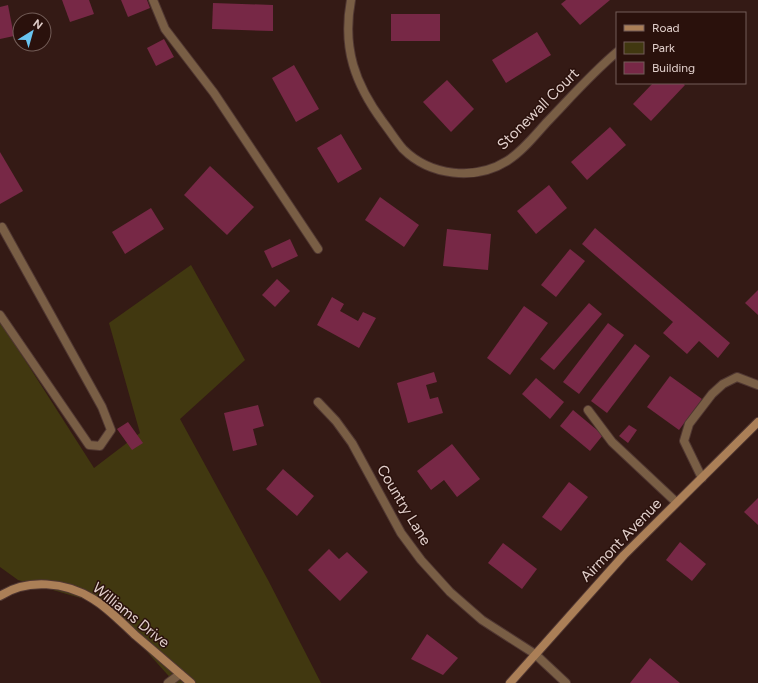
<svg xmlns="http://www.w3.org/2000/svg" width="758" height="683" viewBox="0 0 758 683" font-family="Figtree,sans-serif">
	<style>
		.green { fill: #413810 }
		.building { fill: #772846 }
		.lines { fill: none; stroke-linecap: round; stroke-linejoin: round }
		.lane-casing { stroke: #503732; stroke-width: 10 }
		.street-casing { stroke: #503732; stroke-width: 10 }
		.secondary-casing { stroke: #503732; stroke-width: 10 }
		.lane { stroke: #795e45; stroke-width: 8 }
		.street { stroke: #795e45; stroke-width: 8 }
		.secondary { stroke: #ab7f57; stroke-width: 8 }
		.labels { text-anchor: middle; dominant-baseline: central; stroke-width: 3; stroke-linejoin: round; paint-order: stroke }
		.street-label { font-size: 15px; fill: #e1cfcb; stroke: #2a110c }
	</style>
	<rect width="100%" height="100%" fill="#341a15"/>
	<path class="green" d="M191 265 245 360 180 419 268 580 321 683H175L105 605 18 580 0 567V321L94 468 140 433 109 323Z"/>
	<g class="building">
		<path d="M62 0H89L94 14 70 22Z"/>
		<path d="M121 0H147L150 8 128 17Z"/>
		<path d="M566 0H610L580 25 561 4Z"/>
		<path d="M213 3 273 5V31L212 29Z"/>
		<path d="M8 5 14 36 0 39V7Z"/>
		<rect x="391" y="14" width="49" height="27"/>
		<path d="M537 32 551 55 506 83 492 60Z"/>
		<path d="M164 39 174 57 156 66 147 48Z"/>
		<path d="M294 65 319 109 296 122 272 78Z"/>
		<path d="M447 80 474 109 451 132 423 102Z"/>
		<path d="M653 83H682L685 85 651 121 633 104Z"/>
		<path d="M610 127 626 145 587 180 571 162Z"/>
		<path d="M341 134 362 169 338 183 317 148Z"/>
		<path d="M0 152 23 191 0 204Z"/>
		<path d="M210 166 254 207 227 235 184 195Z"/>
		<path d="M549 185 567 208 536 234 517 211Z"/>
		<path d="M380 197 419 225 404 247 365 220Z"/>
		<path d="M151 208 164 229 125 254 112 232Z"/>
		<path d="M595 228 730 343 718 358 699 341 687 354 663 333 673 322 582 244Z"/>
		<path d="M447 229 491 234 488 270 443 266Z"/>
		<path d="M290 239 298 256 272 268 264 251Z"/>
		<path d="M570 249 585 261 556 297 541 285Z"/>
		<path d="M277 279 290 291 275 307 262 295Z"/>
		<path d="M758 290V315L745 303Z"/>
		<path d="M332 297 344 304 340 311 358 321 363 312 376 318 359 348 317 325Z"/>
		<path d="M589 303 602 314 554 370 540 359Z"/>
		<path d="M524 306 548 323 510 375 487 358Z"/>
		<path d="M608 323 624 335 579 394 563 382Z"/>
		<path d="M635 344 650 356 607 413 591 401Z"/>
		<path d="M434 372 437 382 426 385 430 399 438 397 443 413 408 423 397 383Z"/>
		<path d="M670 376 702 399 679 430 647 407Z"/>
		<path d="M536 378 564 402 550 419 522 394Z"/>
		<path d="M258 405 264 426 253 429 257 445 233 451 224 413Z"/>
		<path d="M573 410 603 435 590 451 560 426Z"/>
		<path d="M128 422 143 443 132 450 117 429Z"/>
		<path d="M629 425 637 430 628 443 619 436Z"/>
		<path d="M452 444 480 479 457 497 444 480 431 490 417 471Z"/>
		<path d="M283 469 314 496 297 516 266 489Z"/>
		<path d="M569 482 588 497 561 531 542 517Z"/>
		<path d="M758 498V525L744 512Z"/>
		<path d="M680 542 706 564 692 581 666 560Z"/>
		<path d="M503 543 537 569 522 589 488 563Z"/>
		<path d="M329 549 339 559 347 552 368 572 340 601 308 570Z"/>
		<path d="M427 634 458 658 443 675 411 659Z"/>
		<path d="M650 658 680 683H630Z"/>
	</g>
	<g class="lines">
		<defs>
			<g id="lane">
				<path d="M153 0 165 29 214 93 318 249"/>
				<path d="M0 228 2 227 102 407 111 430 100 446 89 445 0 315"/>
				<path d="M702 478 684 441 689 424 712 394 723 384 737 377 758 385"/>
				<path d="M168 683 180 674"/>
			</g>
			<g id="street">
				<path d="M351 0C342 48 355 84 383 122 390 131 396 141 403 149 430 176 475 181 507 161 523 151 535 135 548 121 571 97 592 73 617 52"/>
				<path d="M318 402 336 421 352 443 401 533 421 560 450 592 482 620 535 654 566 683"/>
				<path d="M588 410 612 442 676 502"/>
			</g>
			<g id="secondary">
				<path d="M0 596C27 578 66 582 93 599 108 608 122 623 135 635 154 651 172 667 191 683"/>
				<path d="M510 683 624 555 758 422"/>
			</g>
		</defs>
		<use href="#lane" class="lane-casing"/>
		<use href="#street" class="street-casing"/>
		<use href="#secondary" class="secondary-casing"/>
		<use href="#lane" class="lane"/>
		<use href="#street" class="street"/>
		<use href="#secondary" class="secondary"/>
	</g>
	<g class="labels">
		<g class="street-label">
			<text transform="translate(538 109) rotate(-45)">Stonewall Court</text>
			<text transform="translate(404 505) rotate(59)">Country Lane</text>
			<text transform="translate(621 540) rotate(-46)">Airmont Avenue</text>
			<text transform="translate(131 615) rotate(39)">Williams Drive</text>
		</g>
	</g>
	<rect x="616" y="12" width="130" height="72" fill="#2a110c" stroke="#735d58"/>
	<rect x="624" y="25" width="20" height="6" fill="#ab7f57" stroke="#735d58"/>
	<text x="652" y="32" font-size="12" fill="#e1cfcb">Road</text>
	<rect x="624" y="42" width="20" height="12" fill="#413810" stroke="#735d58"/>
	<text x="652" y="52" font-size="12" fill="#e1cfcb">Park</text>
	<rect x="624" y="62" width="20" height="12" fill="#772846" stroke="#735d58"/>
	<text x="652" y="72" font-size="12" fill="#e1cfcb">Building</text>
	<g transform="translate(32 32) rotate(37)"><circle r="19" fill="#2a110c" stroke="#735d58"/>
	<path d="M0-3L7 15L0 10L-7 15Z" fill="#69c4f0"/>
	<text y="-6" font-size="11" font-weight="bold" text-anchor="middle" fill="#e1cfcb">N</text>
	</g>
</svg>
